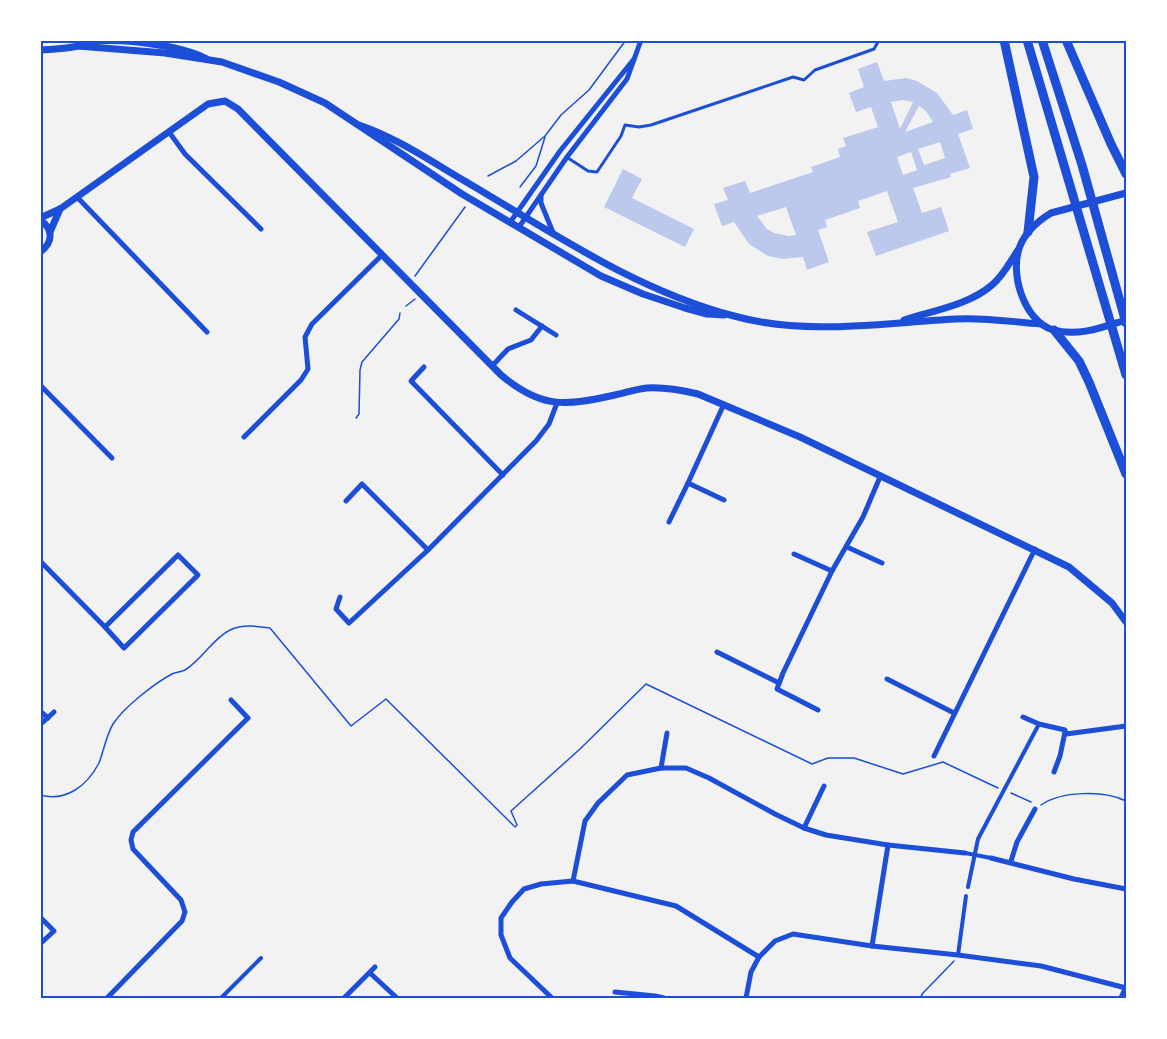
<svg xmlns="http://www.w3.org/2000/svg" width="1167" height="1039" viewBox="0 0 1167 1039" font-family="Roboto,sans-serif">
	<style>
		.building { fill: #bdc9ec; fill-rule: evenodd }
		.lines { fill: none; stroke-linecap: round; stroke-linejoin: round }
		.path { stroke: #1d4ed8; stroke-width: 1.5 }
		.service { stroke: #1d4ed8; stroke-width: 3 }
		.pedestrian { stroke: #1d4ed8; stroke-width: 4 }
		.minor { stroke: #1d4ed8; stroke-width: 5 }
		.tertiary { stroke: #1d4ed8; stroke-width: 7 }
		.trunk { stroke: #1d4ed8; stroke-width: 9 }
		.neatline { fill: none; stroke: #1d4ed8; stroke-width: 2 }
	</style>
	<rect width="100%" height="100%" fill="#f2f2f2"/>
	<g class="building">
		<path d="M877 62 884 81 906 78 917 81 937 93 953 115 967 110 973 129 958 134 970 168 950 174 951 177 913 188 922 213 941 207 949 231 876 256 867 232 898 222 887 191 858 201 860 208 825 220 827 227 818 230 829 262 807 270 803 257 783 259 768 256 749 244 734 222 722 226 714 204 728 200 723 188 745 181 750 193 813 172 811 167 840 157 838 149 846 146 843 138 878 127 871 107 856 112 849 93 864 87 858 69ZM902 100 913 102 900 129 891 102ZM919 106 926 111 933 122 905 132ZM940 142 945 158 924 165 918 149ZM911 152 917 170 903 175 897 157ZM786 207 796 235 789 236 774 233 767 229 757 216Z"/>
		<path d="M623 169 642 179 632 198 694 229 685 247 604 207Z"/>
	</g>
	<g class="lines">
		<g class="path">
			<path d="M488 176 516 161 545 136 561 115 589 90 626 40"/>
			<path d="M520 187 536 166 545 137"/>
			<path d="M415 276 465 207"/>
			<path d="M406 306 415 299"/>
			<path d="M356 418 359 414 360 370 362 362 399 319 400 313"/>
			<path d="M1011 793 1031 802"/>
			<path d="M40 795C66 802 87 786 99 763 104 750 106 736 113 724 124 707 155 683 172 674 176 672 181 672 185 670 202 660 212 639 230 630 242 624 257 626 270 628L351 726 386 699 514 826"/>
			<path d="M1041 805C1061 791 1104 790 1126 801"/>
			<path d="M515 827 517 825 511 811 580 749 646 684 812 764 828 758H854L903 774 943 762 998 788"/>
			<path d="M920 998 923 993 954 961"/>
		</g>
		<path class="service" d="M568 158 588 171 597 172 621 136 625 125 639 127 651 125 793 77 804 80 815 70 874 49 879 40"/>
		<g class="pedestrian">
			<path d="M965 853 991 858"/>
			<path d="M968 887 978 839 1039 724"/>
			<path d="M958 955 966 896"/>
			<path d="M221 998 261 958"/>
		</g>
		<g class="minor">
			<path d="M169 132 185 154 261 229"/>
			<path d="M541 195V203L554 235"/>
			<path d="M77 197 207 332"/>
			<path d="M511 221 560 151 634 59"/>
			<path d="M519 227 567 157 627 79 641 40"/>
			<path d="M516 310 556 335"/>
			<path d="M492 366 508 349 531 340 542 326"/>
			<path d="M424 367 411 381 503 475"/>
			<path d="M40 385 112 458"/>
			<path d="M724 404 688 483 724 500"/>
			<path d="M244 437 301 380 308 369 305 337 312 324 382 255"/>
			<path d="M346 501 362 484 428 550"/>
			<path d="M669 522 688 483"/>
			<path d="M847 547 882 563"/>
			<path d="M794 554 832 571 863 517 880 477"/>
			<path d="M178 555 198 575 124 648 105 627Z"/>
			<path d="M40 561 105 627"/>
			<path d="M340 597 336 609 349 623 428 550 536 441 549 424 557 403"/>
			<path d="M717 652 779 683"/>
			<path d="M887 679 954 713"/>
			<path d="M818 710 777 689 783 673 832 571"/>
			<path d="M40 711 48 718"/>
			<path d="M1023 717 1039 724 1065 730 1066 734 1126 726"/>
			<path d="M42 723 54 712"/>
			<path d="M934 756 1035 549"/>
			<path d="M661 768 667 733"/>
			<path d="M1054 772 1060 756 1065 732"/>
			<path d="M804 828 824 786"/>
			<path d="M991 858 1074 879 1126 889"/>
			<path d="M1011 861 1017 842 1035 809"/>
			<path d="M573 881 585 821 598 803 627 775 661 768H686L709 778 775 814 804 828 826 835 888 845 965 853"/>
			<path d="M40 917 54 931 40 944"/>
			<path d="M872 946 888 845"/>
			<path d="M370 973 397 998"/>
			<path d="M615 992 655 996 664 998"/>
			<path d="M107 998 182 921 185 912 181 900 133 849 131 840 133 832 248 718 231 700"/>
			<path d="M344 998 375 967"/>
			<path d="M552 998 510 958 501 935V918L512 902 524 889 541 884 573 881 676 906 759 957"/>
			<path d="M746 998 751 972 759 957 775 941 793 934 872 946 958 955 1041 966 1126 988"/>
		</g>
		<g class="tertiary">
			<path d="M78 46 165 53 222 62 279 82 325 103 462 194 601 276 643 294 685 308 707 314 724 315"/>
			<path d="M40 50C53 49 66 49 78 46 83 45 87 42 91 42 119 37 183 46 207 59"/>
			<path d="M359 125C397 138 429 160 463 180 550 231 635 290 734 316 806 336 881 323 955 319 984 317 1012 322 1041 324"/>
			<path d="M1126 193 1051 213C1038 221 1026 231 1020 246 1009 273 1024 321 1053 330 1079 337 1103 327 1126 320"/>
			<path d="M40 218 60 209 208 104 225 101 238 109 501 375C542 409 565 406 615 395 625 393 636 389 647 388 664 387 681 390 698 394L800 437 1069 567 1112 603 1126 622"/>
			<path d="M40 220C54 229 53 243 40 252"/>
			<path d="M50 232 60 209"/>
			<path d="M904 320C932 311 969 305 992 285 1003 276 1010 262 1018 250"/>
			<path d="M1122 998 1126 989"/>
		</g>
		<g class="trunk">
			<path d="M1004 40 1034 177 1028 232"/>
			<path d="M1027 40 1126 375"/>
			<path d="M1042 40 1082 165 1126 323"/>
			<path d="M1066 40 1111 144 1126 174"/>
			<path d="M1054 330 1079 361 1089 382 1126 474"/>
		</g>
	</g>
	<rect width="1167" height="1039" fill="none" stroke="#ffffff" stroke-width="84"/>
	<rect x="42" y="42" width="1083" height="955" class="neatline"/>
</svg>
